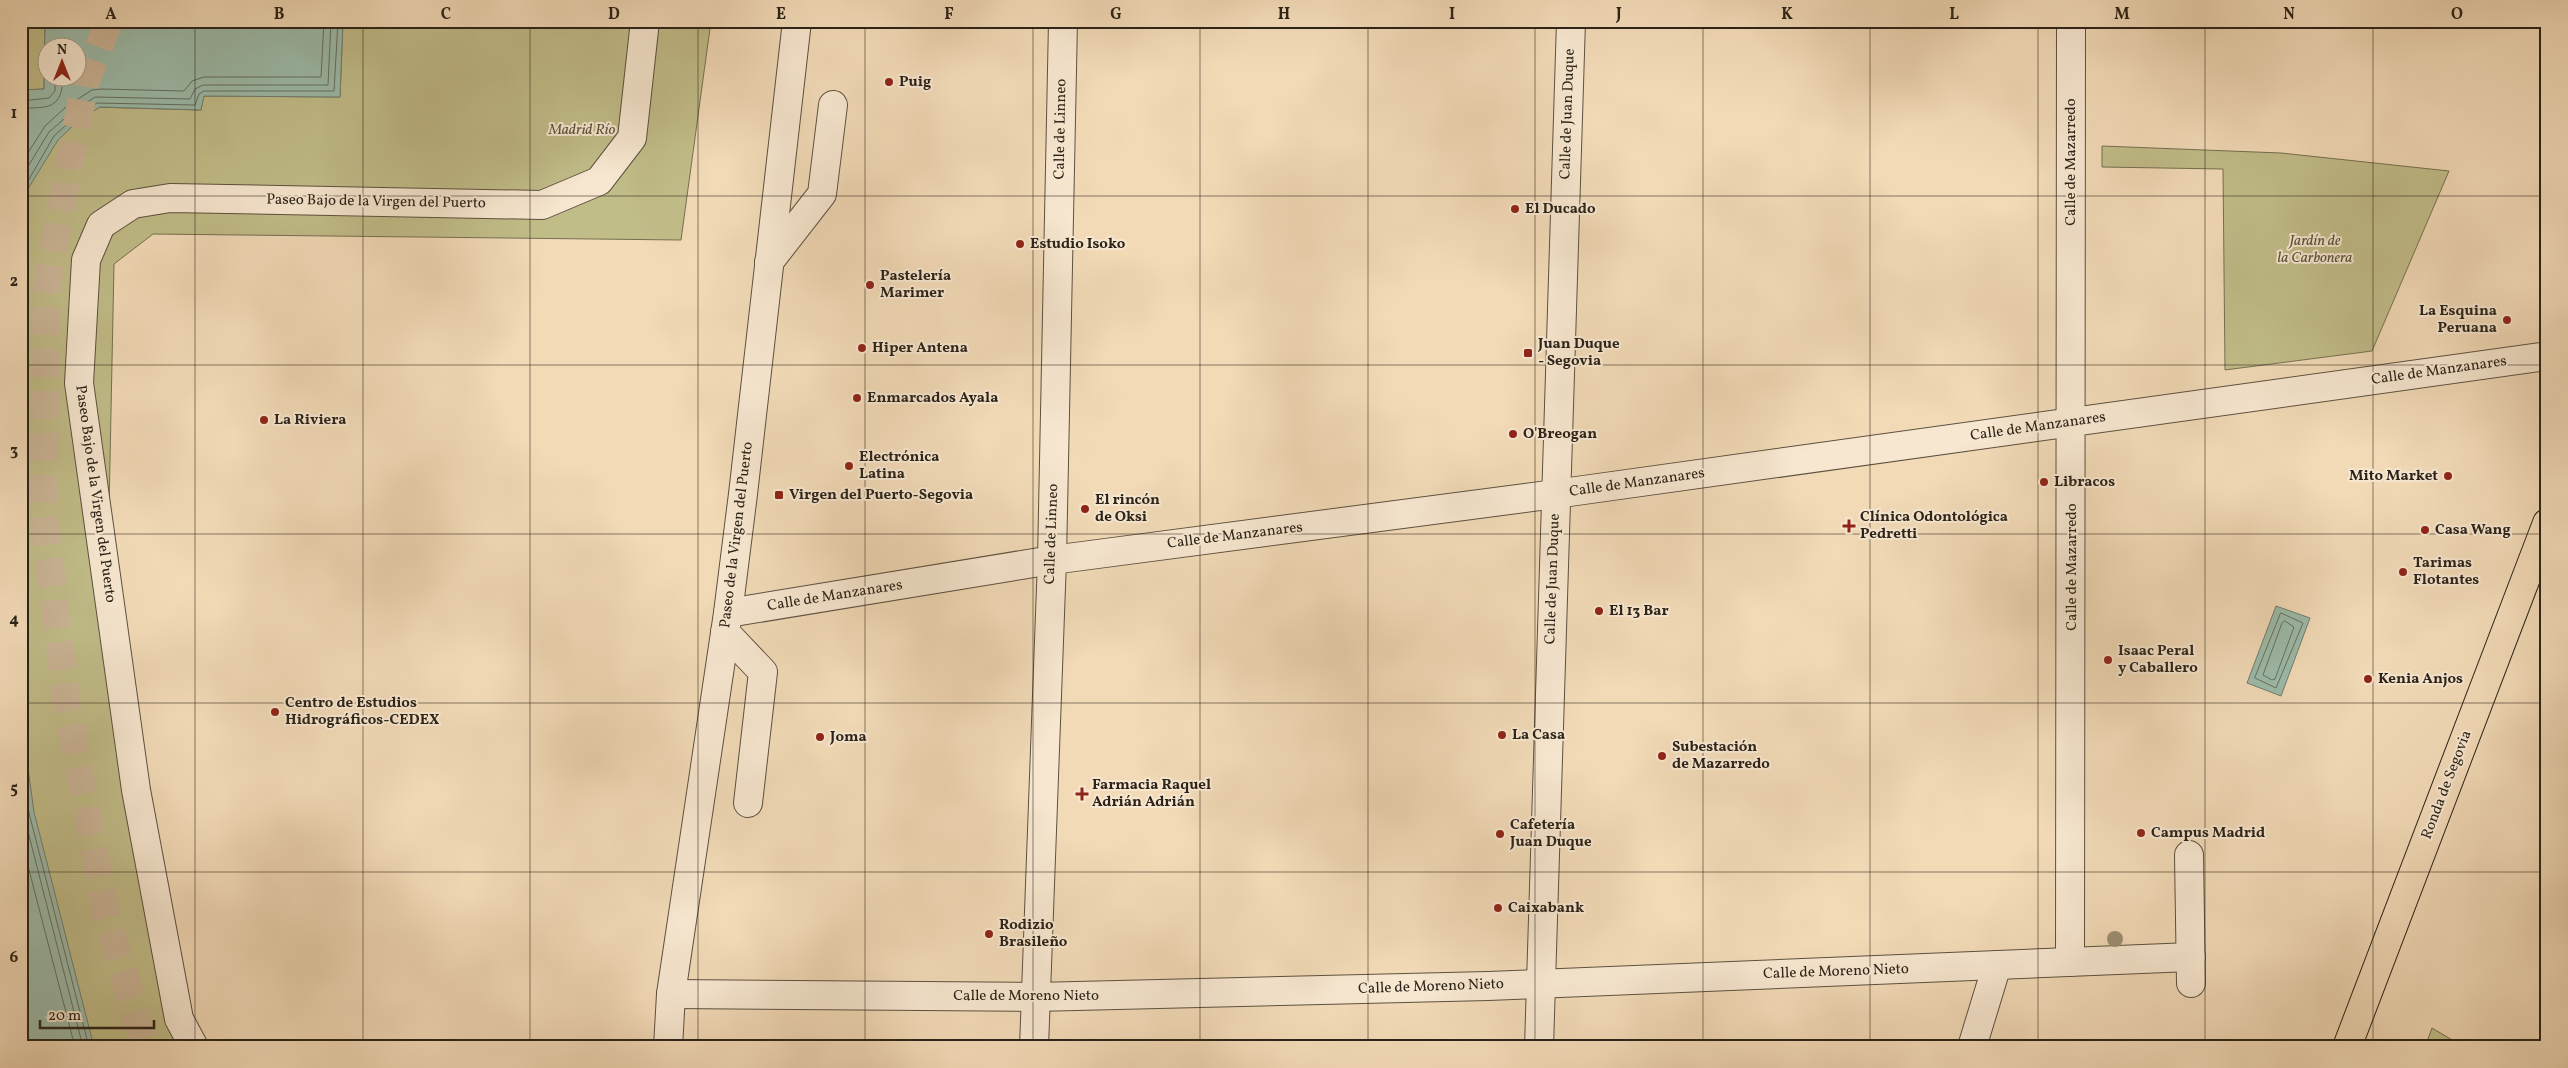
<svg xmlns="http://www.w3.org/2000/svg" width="2568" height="1068" viewBox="0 0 2568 1068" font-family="Vollkorn,serif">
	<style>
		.green { fill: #c1bd89; stroke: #767051 }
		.water { fill: #9cbbaa; stroke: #6f7e70; fill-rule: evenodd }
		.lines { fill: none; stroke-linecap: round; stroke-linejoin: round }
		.shore { stroke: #646f62; stroke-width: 1 }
		.highway-tunnel { stroke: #cab597; stroke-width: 28; stroke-dasharray: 28 14; stroke-linecap: butt }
		.minor-casing { stroke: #5d5140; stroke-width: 30 }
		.major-casing { stroke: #2b2319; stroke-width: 30 }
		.minor { stroke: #f7e7d0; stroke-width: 28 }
		.major { stroke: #f2dab7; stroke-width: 28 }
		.tree { fill: #9d8f73 }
		.grid { fill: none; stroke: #2b2319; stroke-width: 1; stroke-opacity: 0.55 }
		.poi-dot { fill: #8f2418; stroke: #f7e7d0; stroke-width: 2 }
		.labels { text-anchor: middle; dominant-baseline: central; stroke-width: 4; stroke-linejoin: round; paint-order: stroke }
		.poi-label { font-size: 15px; font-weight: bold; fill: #2b2319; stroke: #f7e7d0; text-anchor: start }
		.street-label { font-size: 15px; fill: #2b2319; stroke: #f7e7d0 }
		.park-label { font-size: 15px; font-style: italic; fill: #58513b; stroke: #f7e7d0 }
		.neatline { fill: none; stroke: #2b2319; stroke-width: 2 }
		.grid-label { font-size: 16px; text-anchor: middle; font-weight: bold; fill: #2b2319 }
	</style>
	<rect width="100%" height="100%" fill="#f2dab7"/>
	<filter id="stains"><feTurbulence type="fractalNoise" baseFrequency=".004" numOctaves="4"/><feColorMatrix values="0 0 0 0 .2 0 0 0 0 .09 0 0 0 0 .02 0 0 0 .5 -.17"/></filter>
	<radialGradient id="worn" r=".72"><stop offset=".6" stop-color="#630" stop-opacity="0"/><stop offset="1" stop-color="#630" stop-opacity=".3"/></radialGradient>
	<g class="green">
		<path d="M21 21H45L44 89 21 90Z"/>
		<path d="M343 21H711L681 240 153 234 114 264 108 559 182 1047H21V105L201 110 203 96 340 97Z"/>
		<path d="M2102 146 2281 153 2449 171 2372 351 2225 370 2223 169 2102 167Z"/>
		<path d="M2432 1028 2464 1047H2425Z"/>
	</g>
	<g class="water">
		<path d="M45 21H343L340 97 204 96 201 110 100 107 78 121 58 140 29 187 21 206V90L44 89ZM48 48H78V78H48Z"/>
		<path d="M2276 606 2310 618 2281 696 2247 683Z"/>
		<path d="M21 717 34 812 94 1047H21Z"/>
	</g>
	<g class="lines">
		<g class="shore">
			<path d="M21 101 49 98 55 91V78"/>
			<path d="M21 108C48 108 62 109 63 78"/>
			<path d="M21 164 45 126 67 106 92 90 101 89 184 91 192 81 204 77H321L324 21"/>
			<path d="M21 178 49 132 72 112 95 97 190 99 195 89 203 85H328L331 21"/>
			<path d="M21 193 54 136 75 117 97 103 195 105 199 94 204 91H334L338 21"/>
			<path d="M2281 613 2303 623 2276 688 2255 678Z"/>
			<path d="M2285 621 2294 627 2275 679 2272 680 2263 675 2282 623Z"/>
			<path d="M21 755 29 813 89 1047"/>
			<path d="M21 804 83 1047"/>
			<path d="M21 839 75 1047"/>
		</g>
		<path class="highway-tunnel" d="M109 21 85 83 47 281 43 510 67 706 106 914 145 1047"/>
		<defs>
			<g id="minor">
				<path d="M769 262 822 194 833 105"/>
				<path d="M728 613 1052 560 1555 494 2540 357 2547 358"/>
				<path d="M725 632 763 672 748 803"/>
				<path d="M2189 855 2191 983"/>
				<path d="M2070 962 2071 21"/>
				<path d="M671 994 1035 997 1488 986 2191 957"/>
				<path d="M194 1047 179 1019 136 790 79 383 86 260 101 225 133 204 170 198 542 205 599 181 632 138 645 21"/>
				<path d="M668 1047 671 994 728 613 743 494 797 21"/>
				<path d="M1034 1047 1052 560 1063 21"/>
				<path d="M1539 1047 1571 21"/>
				<path d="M1972 1047 1997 965"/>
			</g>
			<path id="major" d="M2347 1047 2547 523"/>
		</defs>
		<use href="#minor" class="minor-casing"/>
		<use href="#major" class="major-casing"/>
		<use href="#minor" class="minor"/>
		<use href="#major" class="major"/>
	</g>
	<circle class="tree" cx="2115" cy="939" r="8"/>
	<path class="grid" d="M195 21V1047M363 21V1047M530 21V1047M698 21V1047M865 21V1047M1033 21V1047M1200 21V1047M1368 21V1047M1535 21V1047M1703 21V1047M1870 21V1047M2038 21V1047M2205 21V1047M2373 21V1047M21 196H2547M21 365H2547M21 534H2547M21 703H2547M21 872H2547"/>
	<g class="poi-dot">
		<circle cx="889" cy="82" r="5"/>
		<circle cx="1515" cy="209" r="5"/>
		<circle cx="1020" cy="244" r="5"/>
		<circle cx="870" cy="285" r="5"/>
		<circle cx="2507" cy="320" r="5"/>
		<circle cx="862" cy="348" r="5"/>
		<rect x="1523" y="348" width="10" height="10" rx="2.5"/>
		<circle cx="857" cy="398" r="5"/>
		<circle cx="264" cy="420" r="5"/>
		<circle cx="1513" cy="434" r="5"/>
		<circle cx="849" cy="466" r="5"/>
		<circle cx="2448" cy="476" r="5"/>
		<circle cx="2044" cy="482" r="5"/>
		<rect x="774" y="490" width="10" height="10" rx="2.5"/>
		<circle cx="1085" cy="509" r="5"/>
		<path d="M1846.5 518.5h5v5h5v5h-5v5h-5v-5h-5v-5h5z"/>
		<circle cx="2425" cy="530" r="5"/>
		<circle cx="2403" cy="572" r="5"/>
		<circle cx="1599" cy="611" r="5"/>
		<circle cx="2108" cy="660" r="5"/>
		<circle cx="2368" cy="679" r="5"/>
		<circle cx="275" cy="712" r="5"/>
		<circle cx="1502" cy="735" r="5"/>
		<circle cx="820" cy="737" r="5"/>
		<circle cx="1662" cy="756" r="5"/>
		<path d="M1079.5 786.5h5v5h5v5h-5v5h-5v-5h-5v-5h5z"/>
		<circle cx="2141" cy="833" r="5"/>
		<circle cx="1500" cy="834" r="5"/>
		<circle cx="1498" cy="908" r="5"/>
		<circle cx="989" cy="934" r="5"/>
	</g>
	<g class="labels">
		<g class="poi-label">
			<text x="899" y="82">Puig</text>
			<text x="1525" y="209">El Ducado</text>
			<text x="1030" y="244">Estudio Isoko</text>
			<text x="880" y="276">Pastelería<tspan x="880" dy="17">Marimer</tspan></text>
			<text x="2497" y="311" text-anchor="end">La Esquina<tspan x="2497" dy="17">Peruana</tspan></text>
			<text x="1538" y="344">Juan Duque<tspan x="1538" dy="17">- Segovia</tspan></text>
			<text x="872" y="348">Hiper Antena</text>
			<text x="867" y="398">Enmarcados Ayala</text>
			<text x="274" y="420">La Riviera</text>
			<text x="1523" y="434">O'Breogan</text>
			<text x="859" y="457">Electrónica<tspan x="859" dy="17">Latina</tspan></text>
			<text x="2438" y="476" text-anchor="end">Mito Market</text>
			<text x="2054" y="482">Libracos</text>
			<text x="789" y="495">Virgen del Puerto-Segovia</text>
			<text x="1095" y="500">El rincón<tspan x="1095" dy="17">de Oksi</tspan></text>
			<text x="1860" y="517">Clínica Odontológica<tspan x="1860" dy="17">Pedretti</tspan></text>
			<text x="2435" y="530">Casa Wang</text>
			<text x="2413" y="563">Tarimas<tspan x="2413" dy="17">Flotantes</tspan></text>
			<text x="1609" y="611">El 13 Bar</text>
			<text x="2118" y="651">Isaac Peral<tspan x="2118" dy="17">y Caballero</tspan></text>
			<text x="2378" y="679">Kenia Anjos</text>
			<text x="285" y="703">Centro de Estudios<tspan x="285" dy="17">Hidrográficos-CEDEX</tspan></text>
			<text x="1512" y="735">La Casa</text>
			<text x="830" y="737">Joma</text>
			<text x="1672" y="747">Subestación<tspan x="1672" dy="17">de Mazarredo</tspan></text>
			<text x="1092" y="785">Farmacia Raquel<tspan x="1092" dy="17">Adrián Adrián</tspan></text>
			<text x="1510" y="825">Cafetería<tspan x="1510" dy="17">Juan Duque</tspan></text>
			<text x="2151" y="833">Campus Madrid</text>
			<text x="1508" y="908">Caixabank</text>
			<text x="999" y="925">Rodizio<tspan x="999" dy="17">Brasileño</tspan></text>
		</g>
		<g class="street-label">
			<text transform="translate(1568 114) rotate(-88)">Calle de Juan Duque</text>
			<text transform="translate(1061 129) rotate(-89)">Calle de Linneo</text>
			<text transform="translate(2071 162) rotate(-90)">Calle de Mazarredo</text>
			<text transform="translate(376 202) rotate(1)">Paseo Bajo de la Virgen del Puerto</text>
			<text transform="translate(2439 371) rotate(-8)">Calle de Manzanares</text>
			<text transform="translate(2038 427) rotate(-8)">Calle de Manzanares</text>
			<text transform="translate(1637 483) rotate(-8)">Calle de Manzanares</text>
			<text transform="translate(95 494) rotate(82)">Paseo Bajo de la Virgen del Puerto</text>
			<text transform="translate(1052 534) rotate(-88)">Calle de Linneo</text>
			<text transform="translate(737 535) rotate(-83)">Paseo de la Virgen del Puerto</text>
			<text transform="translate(1235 536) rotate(-7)">Calle de Manzanares</text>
			<text transform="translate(2072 567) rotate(-90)">Calle de Mazarredo</text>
			<text transform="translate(1553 579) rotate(-88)">Calle de Juan Duque</text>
			<text transform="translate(835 596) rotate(-9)">Calle de Manzanares</text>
			<text transform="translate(2447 785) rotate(-69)">Ronda de Segovia</text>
			<text transform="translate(1836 972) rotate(-2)">Calle de Moreno Nieto</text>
			<text transform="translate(1431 987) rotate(-2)">Calle de Moreno Nieto</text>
			<text x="1026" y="996">Calle de Moreno Nieto</text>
		</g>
		<g class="park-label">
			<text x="582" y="130">Madrid Río</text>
			<text x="2315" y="241">Jardín de<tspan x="2315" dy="17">la Carbonera</tspan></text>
		</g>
	</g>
	<rect width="2568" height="1068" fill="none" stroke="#f2dab7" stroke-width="55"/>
	<g transform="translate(62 62)"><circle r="24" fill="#f7e7d0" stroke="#a59987"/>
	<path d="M0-4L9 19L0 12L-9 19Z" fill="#8f2418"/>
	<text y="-8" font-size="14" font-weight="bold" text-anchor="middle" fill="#2b2319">N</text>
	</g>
	<path d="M40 1020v8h114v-8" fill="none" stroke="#2b2319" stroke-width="2.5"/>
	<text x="48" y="1020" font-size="15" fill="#2b2319" stroke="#f7e7d0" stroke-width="4" paint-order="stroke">20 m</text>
	<rect x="28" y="28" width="2512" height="1012" class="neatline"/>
	<g class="grid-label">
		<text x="111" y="19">A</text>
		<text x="279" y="19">B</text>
		<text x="446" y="19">C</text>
		<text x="614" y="19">D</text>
		<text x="781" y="19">E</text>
		<text x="949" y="19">F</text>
		<text x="1116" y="19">G</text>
		<text x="1284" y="19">H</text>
		<text x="1452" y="19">I</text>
		<text x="1619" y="19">J</text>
		<text x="1787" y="19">K</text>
		<text x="1954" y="19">L</text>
		<text x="2122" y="19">M</text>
		<text x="2289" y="19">N</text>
		<text x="2457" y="19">O</text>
		<text x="14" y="118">1</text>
		<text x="14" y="286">2</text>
		<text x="14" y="455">3</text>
		<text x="14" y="624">4</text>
		<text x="14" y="793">5</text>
		<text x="14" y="962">6</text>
	</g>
	<rect width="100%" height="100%" filter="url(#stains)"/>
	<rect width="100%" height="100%" fill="url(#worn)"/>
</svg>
